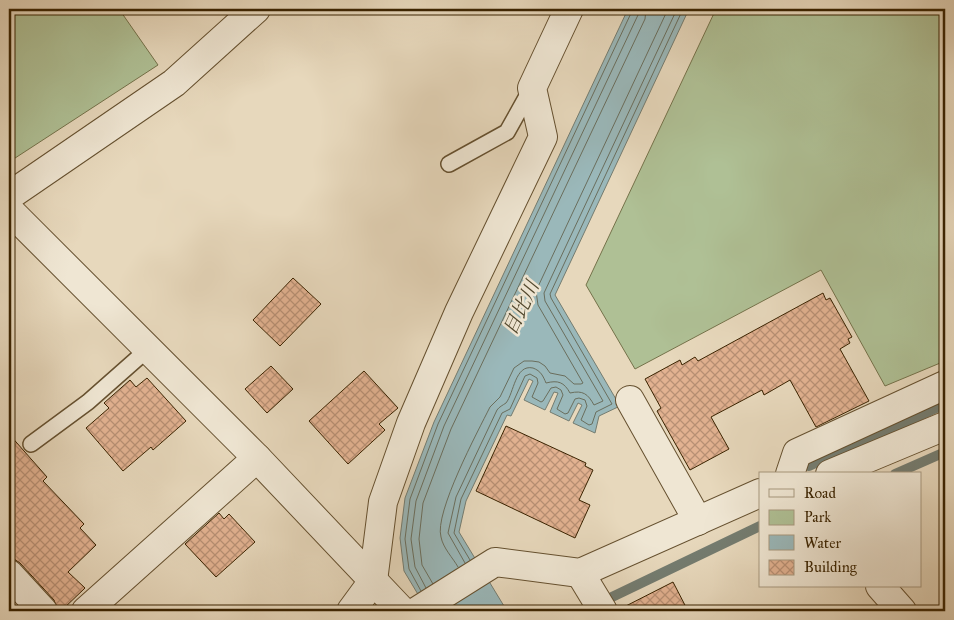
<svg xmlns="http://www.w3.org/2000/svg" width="954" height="620" viewBox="0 0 954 620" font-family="'IM FELL Great Primer','Noto Serif JP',serif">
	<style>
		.park { fill: #afc095; stroke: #74724a }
		.water { fill: #9ab8ba; stroke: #747c70 }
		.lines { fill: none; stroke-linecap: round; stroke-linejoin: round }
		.shore { stroke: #6a6e5d; stroke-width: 1 }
		.stream { stroke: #747c70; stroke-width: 10 }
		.building { fill: url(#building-cross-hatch); stroke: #3a2300 }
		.lane-casing { stroke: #65502f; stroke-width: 18 }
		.street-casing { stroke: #65502f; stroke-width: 30 }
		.lane { stroke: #efe6d3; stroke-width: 15 }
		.street { stroke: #efe6d3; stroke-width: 28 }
		.labels { text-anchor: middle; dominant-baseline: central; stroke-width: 5; stroke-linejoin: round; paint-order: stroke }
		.water-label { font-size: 19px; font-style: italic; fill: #52482e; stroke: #efe6d3 }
	</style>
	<defs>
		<pattern id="building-cross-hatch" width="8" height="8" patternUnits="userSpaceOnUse" patternTransform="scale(1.25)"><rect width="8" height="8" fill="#e2b291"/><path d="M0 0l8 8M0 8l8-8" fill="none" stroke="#b89074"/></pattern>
	</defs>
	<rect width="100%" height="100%" fill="#e7d8bc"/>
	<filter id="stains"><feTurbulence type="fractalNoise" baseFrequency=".004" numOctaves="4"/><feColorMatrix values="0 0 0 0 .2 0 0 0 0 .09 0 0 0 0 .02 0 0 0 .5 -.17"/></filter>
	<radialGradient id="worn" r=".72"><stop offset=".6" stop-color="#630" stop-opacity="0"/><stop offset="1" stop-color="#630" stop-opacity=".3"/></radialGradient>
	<g class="park">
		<path d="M9 9H119L158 65 9 162Z"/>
		<path d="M716 9H945V361L885 386 821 270 635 369 586 285Z"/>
	</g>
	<path class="water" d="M628 9H689L555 295 620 406 599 416 595 433 573 423 582 405 578 403 569 421 550 412 558 393 554 392 545 410 524 400 533 381 529 379 511 416 507 415 466 501 459 532 507 611H428L404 571 400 538 405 498 434 422Z"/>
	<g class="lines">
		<g class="shore">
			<path d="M470 560 454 533 461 499 502 413 510 409 525 376 530 374 537 378 538 383 532 397 541 402 543 401 551 388 556 387 561 390 563 395 557 409 565 414 568 413 575 399 579 398 585 400 587 406 581 420 589 425 592 424 596 412 612 404 551 298 550 294 683 9"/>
			<path d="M465 563 448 533 456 497 497 410C499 407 503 405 506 403 514 393 515 364 533 368 541 371 543 376 546 383 558 380 564 382 570 393 583 390 588 394 594 405L603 401 545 301 544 293 677 9"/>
			<path d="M458 567C453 558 443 548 441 537 434 513 478 431 490 407L500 397 514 368 524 361H532L539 362 545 366 550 373 565 376 574 384H581L583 383 538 305 536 291 668 9"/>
			<path d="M433 584 422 565 419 539 423 503 451 429 645 19 646 9"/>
			<path d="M426 588 415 567 411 539 416 501 444 426 638 15 639 9"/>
			<path d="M421 591 409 569 405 539 410 499 438 424 633 9"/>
		</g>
		<g class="stream">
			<path d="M809 466 945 404"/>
			<path d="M895 474 945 452"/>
			<path d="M612 597 760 526"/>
		</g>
	</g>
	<g class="building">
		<path d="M293 278 321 304 280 346 253 320Z"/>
		<path d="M823 293 826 300 830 298 852 337 848 339 850 343 840 349 869 401 816 427 790 380 764 395 762 390 711 417 729 449 690 470 657 411 661 408 645 379 680 360 682 365 695 357 698 361Z"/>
		<path d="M271 366 293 389 267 413 245 389Z"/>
		<path d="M364 371 398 408 379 424 385 430 348 464 309 421Z"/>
		<path d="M147 378 186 421 153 450 151 447 123 471 86 428 109 408 104 403 130 380 136 387Z"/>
		<path d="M506 426 586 463 585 466 593 470 579 500 590 505 575 538 476 491Z"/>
		<path d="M9 434 47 477 43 481 84 524 80 528 96 545 68 572 85 588 61 611H58L54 600 20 563 14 559H9Z"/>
		<path d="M219 513 224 519 229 514 255 542 216 577 185 544Z"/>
		<path d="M673 582 688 611H619L618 610Z"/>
	</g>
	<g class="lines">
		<defs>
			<g id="lane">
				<path d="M449 164 507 132 531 89"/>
				<path d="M31 444 88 402 148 349"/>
			</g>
			<g id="street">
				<path d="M9 196 174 83 256 9"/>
				<path d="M9 210 257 458 402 611"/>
				<path d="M630 400 698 521"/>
				<path d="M790 474 797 453 945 385"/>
				<path d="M830 474 945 426"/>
				<path d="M580 573 603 611"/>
				<path d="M9 574 43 611"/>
				<path d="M880 586 902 611"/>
				<path d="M86 611 257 458"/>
				<path d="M351 611 373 581 383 502 411 423 459 312 543 137 532 88 569 9"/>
				<path d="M417 611 495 562 580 573 760 493"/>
			</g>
		</defs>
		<use href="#lane" class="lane-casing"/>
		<use href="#street" class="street-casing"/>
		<use href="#lane" class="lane"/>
		<use href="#street" class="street"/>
	</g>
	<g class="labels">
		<g class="water-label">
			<text transform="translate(521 308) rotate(-65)">目比川</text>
		</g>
	</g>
	<rect width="954" height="620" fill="none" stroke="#e7d8bc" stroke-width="30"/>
	<rect x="10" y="10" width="934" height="600" fill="none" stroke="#3a2300" stroke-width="2.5"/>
	<rect x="15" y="15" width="924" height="590" fill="none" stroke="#3a2300"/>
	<rect x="759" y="472" width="162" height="115" fill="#efe6d3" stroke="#a7987f"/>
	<rect x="769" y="489" width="25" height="8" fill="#efe6d3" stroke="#a7987f"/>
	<text x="804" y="498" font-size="15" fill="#3a2300">Road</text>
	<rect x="769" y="510" width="25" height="15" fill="#afc095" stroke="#a7987f"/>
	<text x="804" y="522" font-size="15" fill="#3a2300">Park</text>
	<rect x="769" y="535" width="25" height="15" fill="#9ab8ba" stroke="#a7987f"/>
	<text x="804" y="548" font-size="15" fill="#3a2300">Water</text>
	<rect x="769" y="560" width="25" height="15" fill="url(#building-cross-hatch)" stroke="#a7987f"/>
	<text x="804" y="572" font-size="15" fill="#3a2300">Building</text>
	<rect width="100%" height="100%" filter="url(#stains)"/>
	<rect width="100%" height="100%" fill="url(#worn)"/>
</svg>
